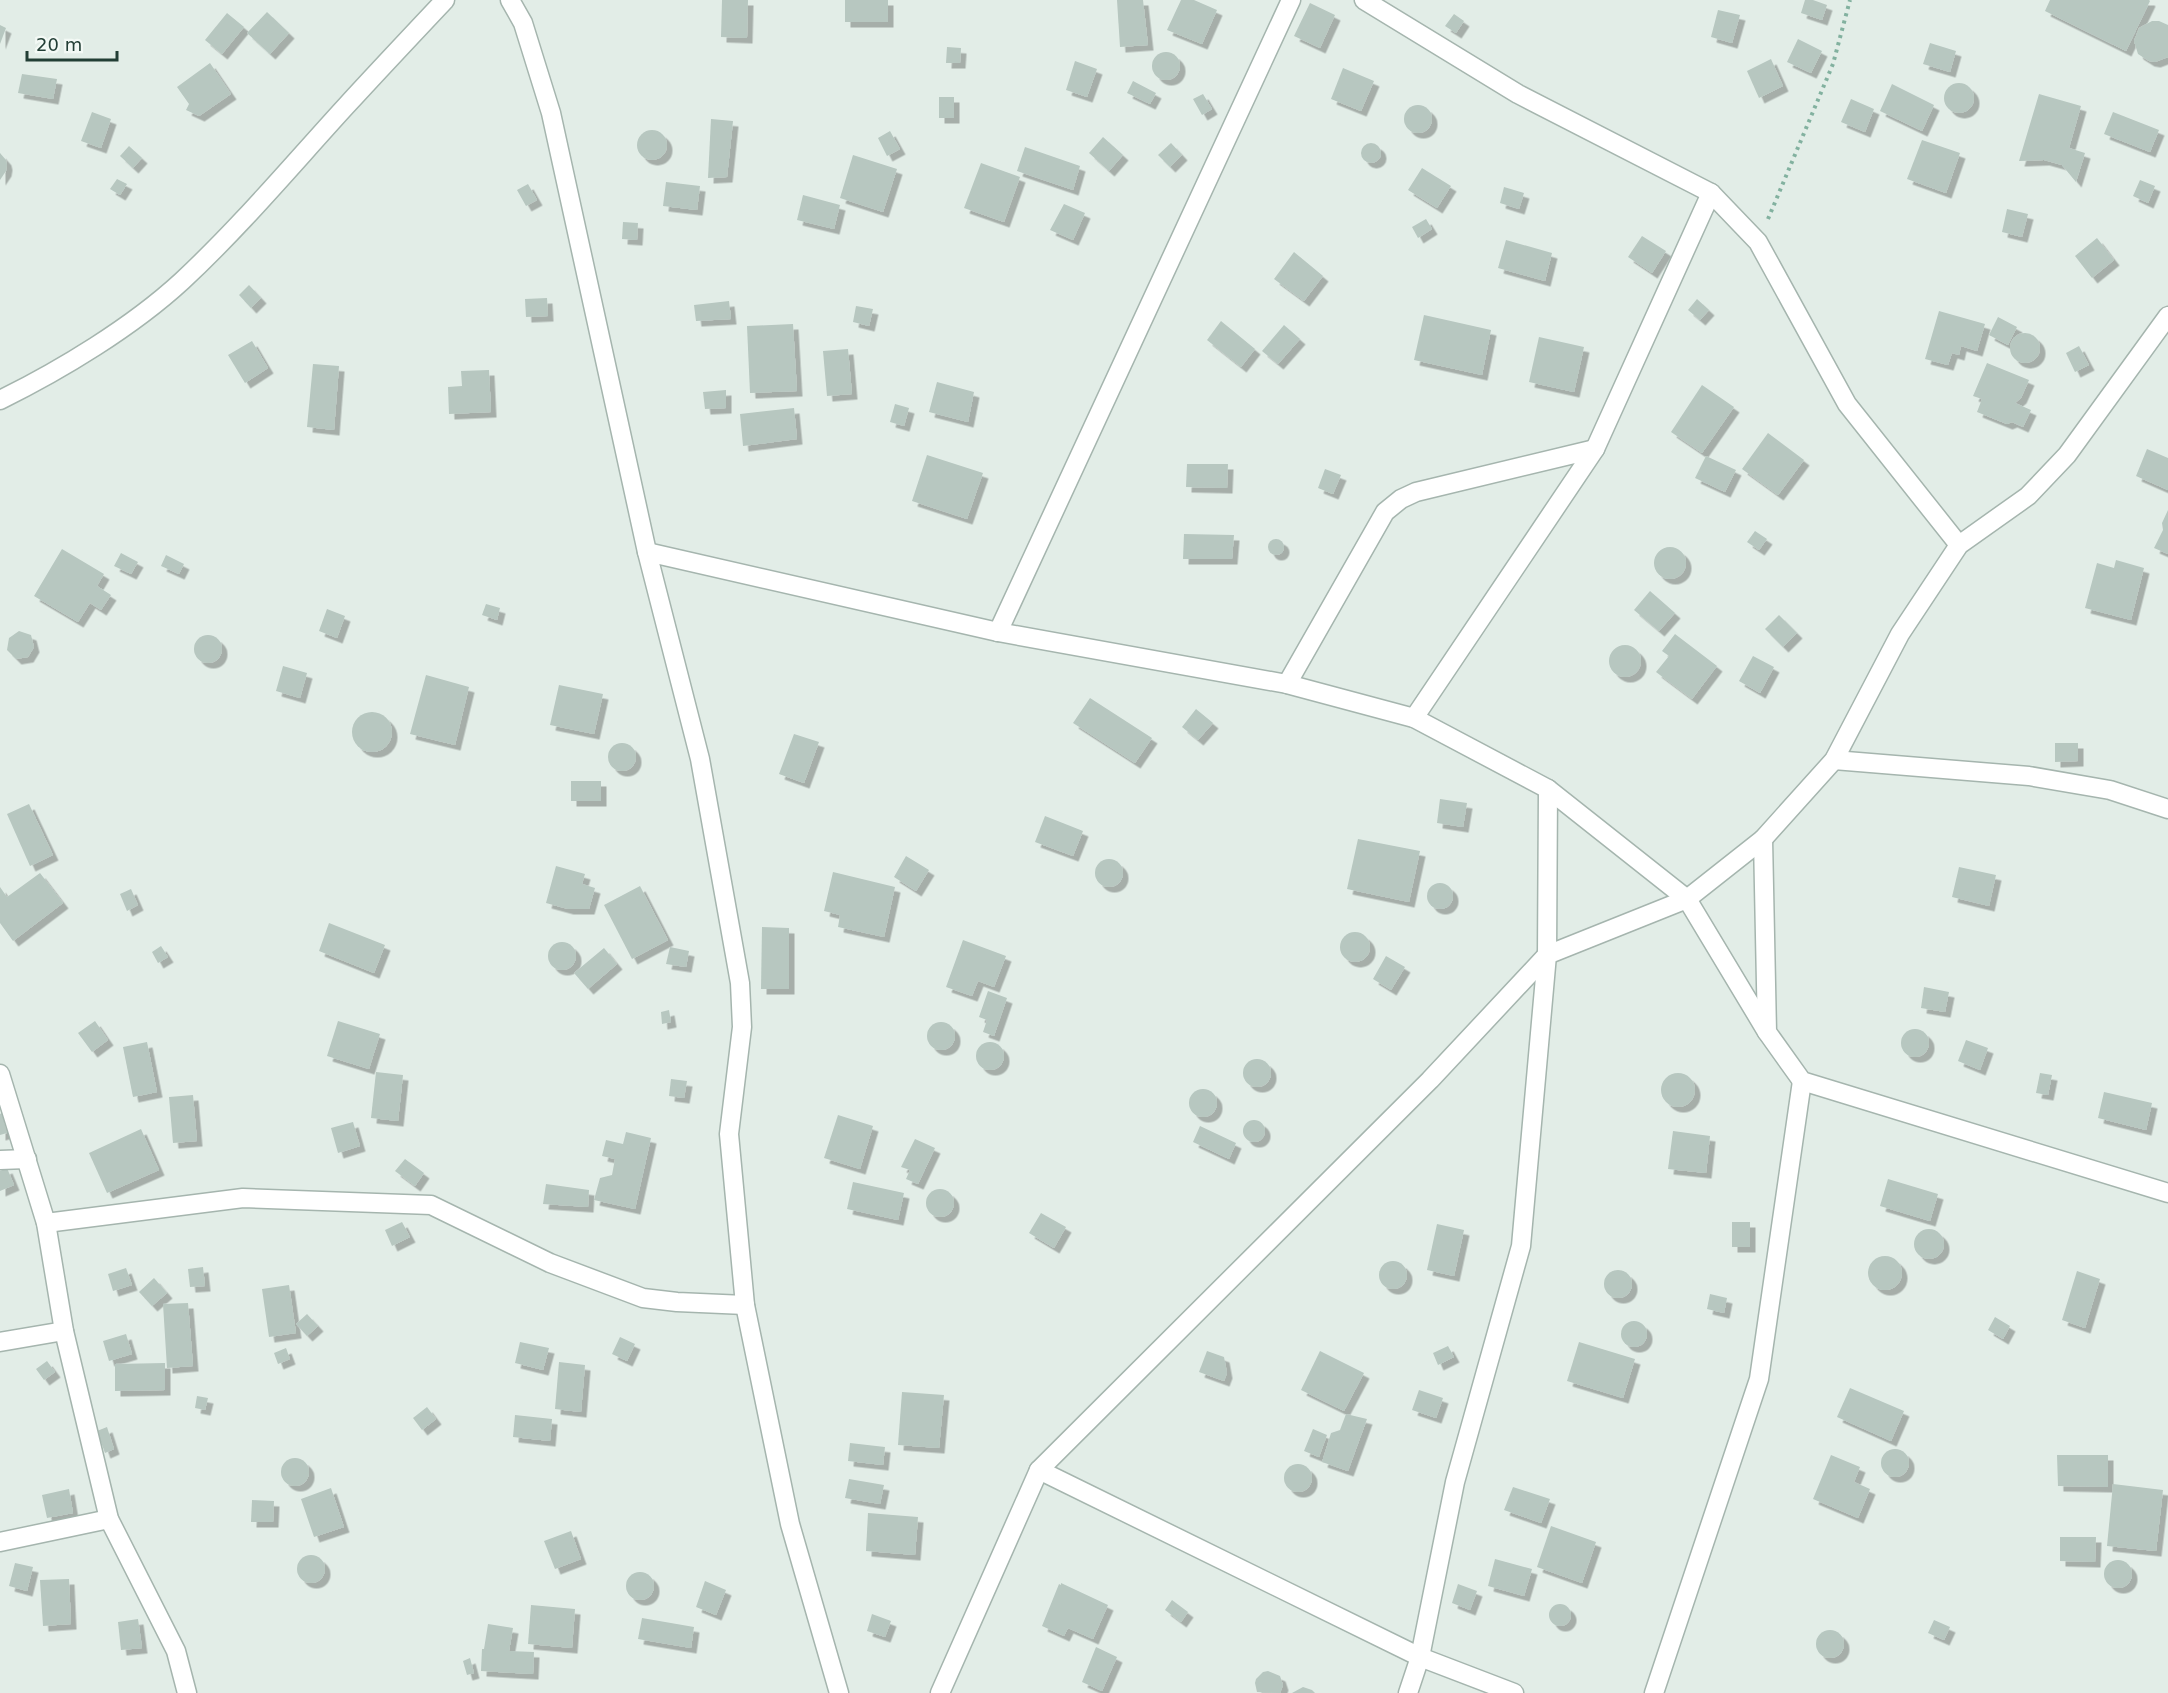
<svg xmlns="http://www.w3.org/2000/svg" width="2168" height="1693" viewBox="0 0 2168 1693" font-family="'DejaVu Sans',sans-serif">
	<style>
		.building { fill: #b7c7c0; filter: url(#shadow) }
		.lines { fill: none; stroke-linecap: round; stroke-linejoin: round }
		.minor-casing { stroke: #a5b5ae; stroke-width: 21 }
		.tertiary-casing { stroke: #a5b5ae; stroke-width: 21 }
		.path { stroke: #82b19f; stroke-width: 4; stroke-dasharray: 3 4.5; stroke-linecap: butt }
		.minor { stroke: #fff; stroke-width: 18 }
		.tertiary { stroke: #fff; stroke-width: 18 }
	</style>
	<defs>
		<filter id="shadow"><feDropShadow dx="5.5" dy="5.5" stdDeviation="0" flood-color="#0004"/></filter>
	</defs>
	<rect width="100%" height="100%" fill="#e2ede7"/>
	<g class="building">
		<path d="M722 0H748L747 38 721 37Z"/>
		<rect x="845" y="0" width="43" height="22"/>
		<path d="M1117 0H1143L1148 45 1120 47Z"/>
		<path d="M1181 0H1194L1217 10 1202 44 1167 30Z"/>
		<path d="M1805 0H1813L1827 5 1822 20 1801 13Z"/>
		<path d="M2050 0H2149L2150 1 2126 51 2045 11Z"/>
		<path d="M1310 3 1335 15 1320 48 1294 36Z"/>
		<path d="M1718 10 1740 15 1732 43 1711 37Z"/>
		<path d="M267 12 289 33 270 54 247 33Z"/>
		<path d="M227 13 244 27 222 54 205 40Z"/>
		<path d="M1454 14 1464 21 1456 33 1445 26Z"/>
		<path d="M2152 21H2159L2168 25V57L2155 62 2149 61 2138 54 2134 41 2139 28Z"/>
		<path d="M0 25 6 28 0 44Z"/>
		<path d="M1798 39 1822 51 1811 73 1787 62Z"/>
		<path d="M1930 43 1956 51 1950 72 1923 64Z"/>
		<path d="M947 47 961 48 960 63H946Z"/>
		<circle cx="1166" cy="66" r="14"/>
		<path d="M1771 59 1783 86 1759 98 1747 71Z"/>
		<path d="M1075 61 1097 69 1087 97 1066 90Z"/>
		<path d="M210 63 231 94 199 116 186 110 189 104 177 87Z"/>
		<path d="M1343 68 1374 81 1361 111 1331 99Z"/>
		<path d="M22 74 57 79 53 99 18 93Z"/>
		<path d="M1133 81 1156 93 1150 104 1127 93Z"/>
		<circle cx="1959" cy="98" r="15"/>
		<path d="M1892 84 1934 105 1922 131 1880 111Z"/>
		<path d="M1203 94 1212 109 1202 115 1193 99Z"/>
		<path d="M2039 94 2081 106 2069 148 2085 153 2076 182 2062 165 2044 160 2019 161Z"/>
		<rect x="939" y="97" width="15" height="21"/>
		<path d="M1851 99 1874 109 1865 132 1841 122Z"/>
		<circle cx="1418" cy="119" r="14"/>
		<path d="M92 112 111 119 101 148 81 141Z"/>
		<path d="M2113 112 2159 130 2150 152 2104 134Z"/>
		<path d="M711 119 733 121 727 177 708 178Z"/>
		<circle cx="652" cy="145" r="15"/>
		<path d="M890 131 900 149 887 156 878 138Z"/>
		<path d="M1103 137 1123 155 1109 171 1089 153Z"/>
		<path d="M1922 140 1960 153 1946 193 1907 179Z"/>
		<path d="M1171 143 1182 155 1170 167 1158 155Z"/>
		<circle cx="1371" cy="153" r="10"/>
		<path d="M129 146 142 158 133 168 120 156Z"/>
		<path d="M1025 147 1080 166 1073 190 1017 171Z"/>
		<path d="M0 153 6 160 7 165 6 171 0 180Z"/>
		<path d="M853 155 897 169 883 212 840 198Z"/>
		<path d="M981 163 1020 177 1004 222 964 208Z"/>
		<path d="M1422 168 1451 186 1437 208 1408 190Z"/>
		<path d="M117 179 127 184 120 195 110 189Z"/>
		<path d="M2140 180 2155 186 2148 203 2133 196Z"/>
		<path d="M666 182 700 186 697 210 663 206Z"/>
		<path d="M528 184 537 200 526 206 517 190Z"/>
		<path d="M1504 187 1524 193 1519 209 1500 203Z"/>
		<path d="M803 195 840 205 834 229 797 220Z"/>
		<path d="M1064 204 1085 213 1073 240 1050 230Z"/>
		<path d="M2007 209 2028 214 2022 237 2002 232Z"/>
		<path d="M1426 219 1432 229 1418 238 1412 227Z"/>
		<path d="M623 222 638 223 637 240 622 239Z"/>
		<path d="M1642 236 1666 251 1652 273 1628 257Z"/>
		<path d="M2097 238 2114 260 2092 278 2075 256Z"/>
		<path d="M1506 240 1552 253 1545 281 1498 268Z"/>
		<path d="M1294 252 1323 276 1304 301 1274 279Z"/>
		<path d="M249 285 261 298 251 308 239 295Z"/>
		<path d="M547 298 548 316 526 317 525 299Z"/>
		<path d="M1697 299 1709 310 1700 320 1688 310Z"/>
		<path d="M729 301 731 319 696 321 694 305Z"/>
		<path d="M856 306 873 309 869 326 853 322Z"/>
		<path d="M1939 311 1985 324 1977 351 1961 346 1959 355 1952 353 1948 365 1925 359Z"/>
		<path d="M1424 315 1491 330 1482 375 1414 360Z"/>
		<path d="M1998 317 2017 327 2008 345 1989 335Z"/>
		<path d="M1221 321 1255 349 1241 367 1207 340Z"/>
		<path d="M793 324 797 391 750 393 747 326Z"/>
		<path d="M1284 325 1300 339 1278 364 1262 351Z"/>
		<circle cx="2025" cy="348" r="15"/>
		<path d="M1539 337 1584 347 1574 392 1529 382Z"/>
		<path d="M252 341 268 368 245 383 228 355Z"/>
		<path d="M2079 346 2089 365 2075 372 2066 353Z"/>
		<path d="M848 349 852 394 827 396 823 351Z"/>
		<path d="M1987 363 2029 380 2021 398 2015 403 2031 410 2023 427 2012 422 2007 424 1977 412 1982 399 1973 396Z"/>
		<path d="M313 364 339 366 334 430 307 427Z"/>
		<path d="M489 370 491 412 449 414 448 387 462 386 461 371Z"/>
		<path d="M937 382 974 392 968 422 929 412Z"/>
		<path d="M1702 385 1734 407 1702 453 1671 432Z"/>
		<path d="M726 390V408L705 409 703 392Z"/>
		<path d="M895 404 909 408 904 426 890 422Z"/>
		<path d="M794 408 797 439 743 446 740 414Z"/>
		<path d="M1768 433 1804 460 1778 495 1742 469Z"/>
		<path d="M2147 449 2168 458V490L2136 476Z"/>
		<path d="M927 455 983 473 967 519 912 501Z"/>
		<path d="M1706 456 1736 470 1725 492 1695 478Z"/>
		<path d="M1187 464H1228L1227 488 1186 487Z"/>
		<path d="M1325 469 1341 475 1333 494 1318 488Z"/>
		<path d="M2168 510V554L2154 548 2163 530 2162 523Z"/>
		<path d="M1755 531 1767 539 1759 550 1747 542Z"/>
		<path d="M1184 534 1234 535 1232 559H1183Z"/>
		<circle cx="1276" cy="547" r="8"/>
		<circle cx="1670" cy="563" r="16"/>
		<path d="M62 549 104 574 97 586 111 595 101 610 90 603 78 622 34 596Z"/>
		<path d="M121 553 138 562 131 574 114 566Z"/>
		<path d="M166 555 184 564 179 574 161 566Z"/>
		<path d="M2116 560 2144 568 2131 620 2085 608 2097 563 2114 568Z"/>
		<path d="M1650 591 1675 613 1659 631 1634 610Z"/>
		<path d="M486 604 500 608 497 620 482 615Z"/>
		<path d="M327 609 345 616 337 638 319 631Z"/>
		<path d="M1779 615 1797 633 1783 647 1765 629Z"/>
		<path d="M19 631 31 635 34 647 28 657 16 659 7 650 9 638Z"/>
		<path d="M1675 634 1717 666 1692 699 1656 672 1669 656 1662 651Z"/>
		<circle cx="208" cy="649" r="14"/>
		<circle cx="1625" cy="661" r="16"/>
		<path d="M1753 656 1774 667 1760 693 1739 681Z"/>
		<path d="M283 666 307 673 300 698 276 691Z"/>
		<path d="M426 675 469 687 455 745 410 734Z"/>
		<path d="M559 685 603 694 594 734 550 725Z"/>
		<path d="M1090 698 1152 738 1135 763 1073 723Z"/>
		<path d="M1196 709 1213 723 1198 740 1182 727Z"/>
		<circle cx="372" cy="732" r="20"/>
		<path d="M794 734 819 742 804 783 779 774Z"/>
		<circle cx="622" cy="757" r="14"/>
		<path d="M2055 743H2078V761L2055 762Z"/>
		<rect x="571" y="781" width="30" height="20"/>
		<path d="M1440 799 1467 803 1463 827 1437 823Z"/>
		<path d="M29 804 53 855 30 866 7 814Z"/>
		<path d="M1045 816 1083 831 1073 856 1035 842Z"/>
		<path d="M1358 839 1420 851 1409 902 1347 889Z"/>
		<path d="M906 856 929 870 916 891 894 877Z"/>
		<circle cx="1109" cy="873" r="14"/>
		<path d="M556 866 585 874 582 884 595 888 589 909H568L546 903Z"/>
		<path d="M1959 867 1996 875 1989 906 1952 897Z"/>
		<path d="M833 872 895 887 884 937 838 927 840 915 824 911Z"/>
		<path d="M40 873 63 903 13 941 0 923V887L7 897Z"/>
		<circle cx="1440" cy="896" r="13"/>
		<path d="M640 886 668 940 632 959 604 905Z"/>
		<path d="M131 889 138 905 127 911 120 894Z"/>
		<path d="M329 923 385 945 374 973 319 951Z"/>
		<path d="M762 927 789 928V989H761Z"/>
		<circle cx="1355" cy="947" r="15"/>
		<path d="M963 940 1006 956 994 987 978 981 972 996 946 987Z"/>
		<circle cx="562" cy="956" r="14"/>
		<path d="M161 946 168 957 158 963 152 952Z"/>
		<path d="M670 947 689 951 686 967 666 964Z"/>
		<path d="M604 948 617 964 588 989 574 973Z"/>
		<path d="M1386 956 1405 967 1391 990 1373 979Z"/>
		<path d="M1924 987 1949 992 1945 1012 1921 1008Z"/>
		<path d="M988 991 1007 998 994 1036 983 1032 987 1020 979 1017Z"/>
		<path d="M669 1010 671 1022 662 1024 661 1012Z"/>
		<path d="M95 1021 108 1040 92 1052 78 1033Z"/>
		<path d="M338 1021 380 1034 369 1069 327 1056Z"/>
		<circle cx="941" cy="1036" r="14"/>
		<circle cx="1915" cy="1043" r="14"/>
		<path d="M1966 1040 1988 1048 1980 1070 1958 1061Z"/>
		<circle cx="990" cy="1056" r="14"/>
		<path d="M147 1042 157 1092 133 1097 123 1047Z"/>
		<circle cx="1257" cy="1073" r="14"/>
		<path d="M376 1072 403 1075 398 1121 371 1118Z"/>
		<circle cx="1678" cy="1090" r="17"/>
		<path d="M2040 1073 2052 1075 2048 1095 2036 1093Z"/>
		<path d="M671 1079 687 1081 684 1098 669 1096Z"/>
		<circle cx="1203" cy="1103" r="14"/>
		<path d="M2104 1092 2152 1103 2146 1130 2098 1118Z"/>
		<path d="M193 1095 197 1141 173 1143 169 1097Z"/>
		<path d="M2 1113 7 1133 0 1135V1114Z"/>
		<path d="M838 1115 873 1126 860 1169 824 1158Z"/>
		<circle cx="1254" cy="1131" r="11"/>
		<path d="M353 1122 360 1146 338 1153 331 1128Z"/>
		<path d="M1200 1126 1236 1143 1229 1159 1193 1142Z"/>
		<path d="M141 1129 159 1170 107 1193 89 1153Z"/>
		<path d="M1673 1131 1710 1136 1706 1173 1668 1169Z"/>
		<path d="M626 1132 651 1138 635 1209 594 1200 600 1178 612 1175 615 1159 602 1156 606 1140 623 1144Z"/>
		<path d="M915 1139 935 1148 918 1184 906 1179 910 1170 901 1167Z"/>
		<path d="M405 1159 424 1173 415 1186 395 1171Z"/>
		<path d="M7 1168 14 1185 0 1191V1171Z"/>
		<path d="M1888 1179 1938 1194 1930 1221 1880 1206Z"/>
		<path d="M853 1182 904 1193 898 1220 847 1209Z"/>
		<path d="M546 1184 589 1190 588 1207 543 1204Z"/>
		<circle cx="940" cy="1203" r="14"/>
		<path d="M1041 1213 1066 1227 1054 1248 1029 1233Z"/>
		<path d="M402 1222 410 1237 392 1246 385 1230Z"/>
		<rect x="1732" y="1222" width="18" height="25"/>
		<path d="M1437 1224 1464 1230 1454 1276 1427 1270Z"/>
		<circle cx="1929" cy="1244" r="15"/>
		<circle cx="1885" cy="1273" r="17"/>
		<circle cx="1393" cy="1275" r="14"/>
		<path d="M203 1267 205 1286 190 1287 188 1269Z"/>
		<path d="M126 1268 132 1285 113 1291 108 1274Z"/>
		<circle cx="1618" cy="1284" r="14"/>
		<path d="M2077 1271 2100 1279 2085 1328 2062 1320Z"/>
		<path d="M154 1278 167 1293 152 1306 139 1292Z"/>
		<path d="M289 1285 296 1333 269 1337 262 1289Z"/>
		<path d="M1710 1294 1727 1298 1724 1313 1707 1309Z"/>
		<path d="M188 1303 193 1366 167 1368 163 1304Z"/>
		<path d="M307 1314 318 1326 307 1336 296 1324Z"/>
		<path d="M1995 1317 2010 1326 2003 1339 1988 1330Z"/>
		<circle cx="1634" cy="1334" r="13"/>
		<path d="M126 1334 132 1354 109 1361 103 1341Z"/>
		<path d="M620 1337 635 1344 627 1361 612 1354Z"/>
		<path d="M520 1342 549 1348 543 1370 515 1363Z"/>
		<path d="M1579 1342 1635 1359 1623 1398 1567 1381Z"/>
		<path d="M1448 1346 1454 1357 1438 1365 1433 1353Z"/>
		<path d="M286 1348 290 1359 278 1364 274 1353Z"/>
		<path d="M1207 1351 1224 1357 1227 1373 1224 1381 1199 1372Z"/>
		<path d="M1320 1351 1364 1373 1344 1411 1301 1390Z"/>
		<path d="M47 1361 55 1372 44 1380 36 1369Z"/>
		<path d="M559 1362 585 1365 581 1412 555 1409Z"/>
		<path d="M165 1363V1390L115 1391V1364Z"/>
		<path d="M1850 1388 1904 1411 1891 1441 1837 1417Z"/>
		<path d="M1419 1390 1443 1398 1436 1418 1412 1410Z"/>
		<path d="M902 1392 944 1395 939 1448 898 1445Z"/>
		<path d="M197 1396 208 1398 205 1410 195 1408Z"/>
		<path d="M427 1407 436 1419 422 1430 413 1418Z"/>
		<path d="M1346 1414 1367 1419 1348 1471 1322 1462 1331 1433 1340 1430Z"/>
		<path d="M515 1415 552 1419 550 1441 513 1437Z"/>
		<path d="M107 1427 114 1449 105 1453 97 1431Z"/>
		<path d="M1313 1429 1327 1435 1319 1457 1304 1451Z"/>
		<path d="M850 1443 885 1447 883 1465 848 1461Z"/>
		<circle cx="1895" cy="1463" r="14"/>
		<path d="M1831 1455 1860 1467 1854 1482 1870 1489 1858 1518 1813 1499Z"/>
		<path d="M2057 1455H2108V1487L2058 1486Z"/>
		<circle cx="295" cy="1472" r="14"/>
		<circle cx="1298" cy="1478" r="14"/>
		<path d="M849 1479 884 1485 880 1504 845 1498Z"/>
		<path d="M2113 1484 2163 1490 2156 1551 2107 1546Z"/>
		<path d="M1513 1487 1550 1499 1541 1523 1504 1510Z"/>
		<path d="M331 1488 344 1527 314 1537 301 1499Z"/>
		<path d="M69 1489 73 1513 47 1518 42 1495Z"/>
		<path d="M252 1500 274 1501 273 1522H251Z"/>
		<path d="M868 1513 918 1517 915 1555 866 1551Z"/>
		<path d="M1551 1526 1596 1542 1582 1583 1537 1567Z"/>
		<path d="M571 1531 581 1559 555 1569 544 1541Z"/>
		<path d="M2060 1537H2096L2095 1562 2060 1561Z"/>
		<circle cx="311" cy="1569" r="14"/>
		<path d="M1495 1559 1532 1569 1524 1596 1488 1586Z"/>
		<circle cx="2118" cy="1574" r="14"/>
		<path d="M15 1563 33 1567 27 1591 9 1586Z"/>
		<circle cx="640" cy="1586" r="14"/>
		<path d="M69 1579 71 1624 43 1626 40 1580Z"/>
		<path d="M705 1581 726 1590 716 1615 696 1607Z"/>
		<path d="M1061 1583 1108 1605 1093 1639 1068 1628 1064 1636 1042 1626 1059 1584 1061 1585Z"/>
		<path d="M1458 1584 1477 1591 1470 1610 1452 1603Z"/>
		<path d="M1172 1600 1188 1612 1181 1622 1165 1610Z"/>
		<circle cx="1560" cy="1615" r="11"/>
		<path d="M531 1605 575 1609 572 1648 528 1644Z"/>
		<path d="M872 1614 891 1621 885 1637 867 1631Z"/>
		<path d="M642 1618 694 1627 691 1648 638 1639Z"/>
		<path d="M138 1619 142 1648 121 1650 118 1622Z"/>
		<path d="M1934 1620 1950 1627 1944 1640 1928 1633Z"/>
		<path d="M488 1624 513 1628 509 1651 534 1652 533 1674 481 1671 482 1649H484Z"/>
		<circle cx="1830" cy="1644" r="14"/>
		<path d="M1096 1647 1117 1657 1102 1691 1082 1682Z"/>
		<path d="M470 1658 474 1673 467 1675 463 1661Z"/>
		<path d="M1268 1671 1280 1676 1283 1685 1280 1693 1257 1692 1255 1683 1256 1679 1263 1672Z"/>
		<path d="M1303 1687 1312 1690 1315 1693H1292Z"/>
	</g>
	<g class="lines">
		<defs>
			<g id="minor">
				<path d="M510 0 523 23 551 113 647 552 700 759 740 983 742 1027 729 1134 745 1305 790 1524 839 1693"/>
				<path d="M1364 0 1518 94 1711 193 1758 242 1847 404 1959 545"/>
				<path d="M647 552 998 632 1287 684 1414 718 1548 789 1687 899 1767 1032"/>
				<path d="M998 632 1291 0"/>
				<path d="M1287 684 1385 512 1401 499 1416 492 1595 449"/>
				<path d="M1414 718 1595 449 1711 193"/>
				<path d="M1834 760 2029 776 2110 790 2168 809"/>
				<path d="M1763 839 1767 1032 1802 1081 2168 1193"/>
				<path d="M0 1074 46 1223 64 1331 109 1519 176 1651 187 1693"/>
				<path d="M0 1160 27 1159"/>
				<path d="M46 1223 243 1198 431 1205 550 1263 643 1298 677 1302 745 1305"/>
				<path d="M0 1342 64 1331"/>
				<path d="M1039 1470 1420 1657 1514 1693"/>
				<path d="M0 1542 109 1519"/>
				<path d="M940 1693 1039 1470 1430 1080 1547 955 1687 899 1763 839 1834 760 1900 634 1959 545 2028 496 2067 455 2168 316"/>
				<path d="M1408 1693 1420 1657 1455 1482 1521 1246 1547 955 1548 789"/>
				<path d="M1654 1693 1759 1379 1802 1081"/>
			</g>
			<path id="tertiary" d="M0 400C61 370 132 327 182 281 241 226 292 165 346 106 379 70 412 35 445 0"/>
		</defs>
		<use href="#minor" class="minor-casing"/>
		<use href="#tertiary" class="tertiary-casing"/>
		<path class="path" d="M1768 219 1833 64 1850 0"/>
		<use href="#minor" class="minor"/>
		<use href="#tertiary" class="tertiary"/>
	</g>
	<path d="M27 51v9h90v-9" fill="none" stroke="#223e35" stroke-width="3"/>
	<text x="36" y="51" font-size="18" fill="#223e35" stroke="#f3f9f5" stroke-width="4.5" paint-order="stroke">20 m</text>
</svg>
